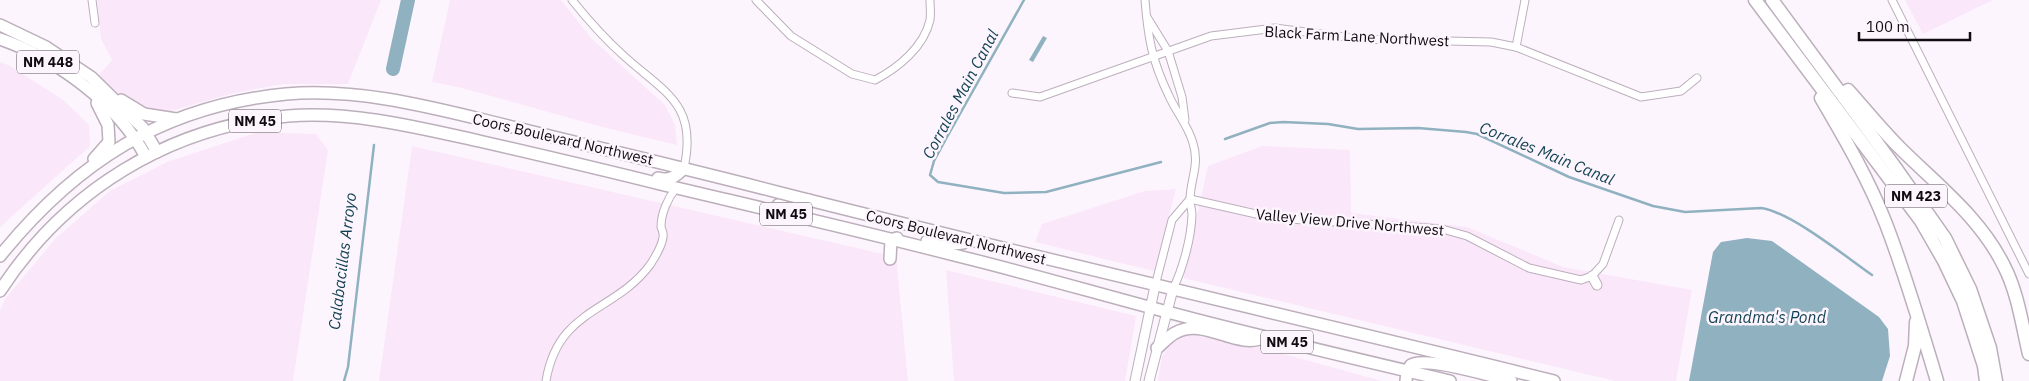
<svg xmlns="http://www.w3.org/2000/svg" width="2029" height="381" viewBox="0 0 2029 381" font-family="'IBM Plex Sans',sans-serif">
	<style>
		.built { fill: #fbe7fa }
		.water { fill: #90b1c0 }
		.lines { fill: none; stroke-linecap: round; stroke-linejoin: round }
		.stream { stroke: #90b1c0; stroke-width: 2.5 }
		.river { stroke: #90b1c0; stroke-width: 14 }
		.minor-casing { stroke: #bcafbc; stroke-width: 9 }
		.tertiary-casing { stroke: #bcafbc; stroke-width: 11 }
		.primary-casing { stroke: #bcafbc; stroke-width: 14 }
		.motorway-casing { stroke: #bcafbc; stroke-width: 15 }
		.minor { stroke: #fff; stroke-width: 7 }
		.tertiary { stroke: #fff; stroke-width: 9 }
		.primary { stroke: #fff; stroke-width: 11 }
		.motorway { stroke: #fff; stroke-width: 12 }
		.labels { text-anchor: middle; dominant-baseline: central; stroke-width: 5; stroke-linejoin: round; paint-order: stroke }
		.shield { fill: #fdf5fd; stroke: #585258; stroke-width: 1 }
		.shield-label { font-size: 14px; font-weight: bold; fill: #110c11 }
		.street-label { font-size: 15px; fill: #110c11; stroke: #fdf5fd }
		.water-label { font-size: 16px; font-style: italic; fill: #0f3f51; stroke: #fdf5fd }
	</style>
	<rect width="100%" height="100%" fill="#fdf5fd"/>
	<g class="built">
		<path d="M97 0H381L348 84H283L234 93 164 113H154L125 99 98 76 112 60 101 39Z"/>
		<path d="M450 0H561L591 38 665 105 675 125 677 145 606 128 462 88 432 82Z"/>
		<path d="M1905 0H1993L1923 34Z"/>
		<path d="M0 62 8 65 62 99 89 125 90 146 0 227Z"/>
		<path d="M258 132 316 134 328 150 293 381H0V310L5 299 56 238 110 191 167 162Z"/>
		<path d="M412 146 896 257 908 381H379Z"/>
		<path d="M1262 146 1350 150 1351 213 1467 227 1563 267 1692 290 1676 381H1615L1183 278 1208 166Z"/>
		<path d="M1176 189 1154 271 1035 242 1042 224 1145 191Z"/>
		<path d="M946 270 1136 316 1125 381H954Z"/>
		<path d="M1203 332 1382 381H1158L1162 356 1176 336 1186 333Z"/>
	</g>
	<g class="water">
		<path d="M1043 36 1047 38 1033 62 1029 60Z"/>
		<path d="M1747 238 1772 241 1879 317 1888 329 1890 356 1882 381H1689L1713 252 1721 242Z"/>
	</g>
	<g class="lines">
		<g class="stream">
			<path d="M1024 0 947 137 934 161 930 175 938 182 1004 193 1046 192 1161 162"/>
			<path d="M1225 139 1270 123 1283 122 1328 124 1358 129 1418 128 1466 132 1477 134 1569 177 1653 206 1685 212 1761 208C1791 212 1846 257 1872 275"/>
			<path d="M344 381 348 367 374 145"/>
		</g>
		<path class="river" d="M393 69 408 0"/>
		<defs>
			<g id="minor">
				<path d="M92 0 95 23"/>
				<path d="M572 0C588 20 605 39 624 56 665 93 698 104 684 168"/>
				<path d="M756 0 791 36 852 74 875 80C898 68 924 47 930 20 931 14 930 6 930 0"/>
				<path d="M1145 0C1148 38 1152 61 1169 96 1176 112 1188 125 1193 143 1200 165 1190 180 1190 200 1190 205 1192 210 1192 215 1191 239 1183 268 1173 289"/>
				<path d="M1892 0 2029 274"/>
				<path d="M1147 17 1168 51 1182 97 1185 120"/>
				<path d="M1516 47 1525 0"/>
				<path d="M1012 93 1040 97 1211 36 1275 28 1360 39 1491 42 1516 47 1641 97 1681 91 1697 78"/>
				<path d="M1190 199 1274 218 1442 229 1467 236 1529 268 1581 280 1592 276 1603 264 1619 220"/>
				<path d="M1155 286 1172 220 1190 199"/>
				<path d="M546 381C558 308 614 313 650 265 655 257 662 247 663 237 664 234 662 230 661 227 661 213 668 198 676 188"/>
			</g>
			<g id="tertiary">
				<path d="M1592 276 1597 285"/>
				<path d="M1135 381 1155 286"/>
				<path d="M1149 381 1173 289"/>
			</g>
			<g id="primary">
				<path d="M0 25 46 47 91 77 143 128 157 152"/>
				<path d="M0 39C57 59 117 103 146 157"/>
				<path d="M121 100 144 114 176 119"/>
				<path d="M94 159 109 142 108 125 97 103"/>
				<path d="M658 178C670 181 675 177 684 168"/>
				<path d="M778 205 793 209 809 200"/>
				<path d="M927 241 944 245 963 243"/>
				<path d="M0 256C76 162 163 106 286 94 365 87 445 111 521 129 607 150 692 170 777 192 1036 258 1295 317 1554 381"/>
				<path d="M890 259 891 240 897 238"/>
				<path d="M0 291C65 191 168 127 288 116 352 111 416 127 479 141 540 155 600 169 660 184 761 208 862 231 962 257 1039 276 1116 299 1194 319 1279 341 1365 361 1450 381"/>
				<path d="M1157 348C1163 343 1169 336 1175 333 1204 316 1237 351 1265 337"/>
				<path d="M1406 381 1407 371 1411 365C1427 356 1491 376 1511 381"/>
			</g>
			<g id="motorway">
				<path d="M1755 0 1921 221 1944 261 1963 301 1984 366 1986 381"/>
				<path d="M1772 0 1895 167 1945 238 1970 289 1990 348 1996 381"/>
				<path d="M1848 90C1865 109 1881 129 1899 147 1937 185 1980 217 2004 266 2018 293 2022 325 2029 354"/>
				<path d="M1821 98C1845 139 1869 180 1886 224 1906 276 1921 328 1937 381"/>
				<path d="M1906 381 1915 346 1916 322"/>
			</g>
		</defs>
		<use href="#minor" class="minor-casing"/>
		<use href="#tertiary" class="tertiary-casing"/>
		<use href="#primary" class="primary-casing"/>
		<use href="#motorway" class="motorway-casing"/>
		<use href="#minor" class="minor"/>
		<use href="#tertiary" class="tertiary"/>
		<use href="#primary" class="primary"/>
		<use href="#motorway" class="motorway"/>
	</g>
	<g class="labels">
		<g class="shield">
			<rect x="17" y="50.5" width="62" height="23" rx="4"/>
			<rect x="229" y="109.5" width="52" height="23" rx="4"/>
			<rect x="1885" y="184.5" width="62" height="23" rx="4"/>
			<rect x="760" y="202.5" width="52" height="23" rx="4"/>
			<rect x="1261" y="330.5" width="52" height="23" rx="4"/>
		</g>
		<g class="shield-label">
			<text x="48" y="62">NM 448</text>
			<text x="255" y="121">NM 45</text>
			<text x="1916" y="196">NM 423</text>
			<text x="786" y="214">NM 45</text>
			<text x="1287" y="342">NM 45</text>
		</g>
		<g class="street-label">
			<text transform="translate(1357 36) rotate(3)">Black Farm Lane Northwest</text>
			<text transform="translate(563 139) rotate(13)">Coors Boulevard Northwest</text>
			<text transform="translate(1350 222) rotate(5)">Valley View Drive Northwest</text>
			<text transform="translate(956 237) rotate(14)">Coors Boulevard Northwest</text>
		</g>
		<g class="water-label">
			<text transform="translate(960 94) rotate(-62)">Corrales Main Canal</text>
			<text transform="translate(1547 153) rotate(22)">Corrales Main Canal</text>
			<text transform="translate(342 261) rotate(-83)">Calabacillas Arroyo</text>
			<text x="1767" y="317">Grandma's Pond</text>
		</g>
	</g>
	<path d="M1859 32v8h111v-8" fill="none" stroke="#110c11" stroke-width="2.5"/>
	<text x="1866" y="32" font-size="15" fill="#110c11" stroke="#fdf5fd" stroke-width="4" paint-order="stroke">100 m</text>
</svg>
